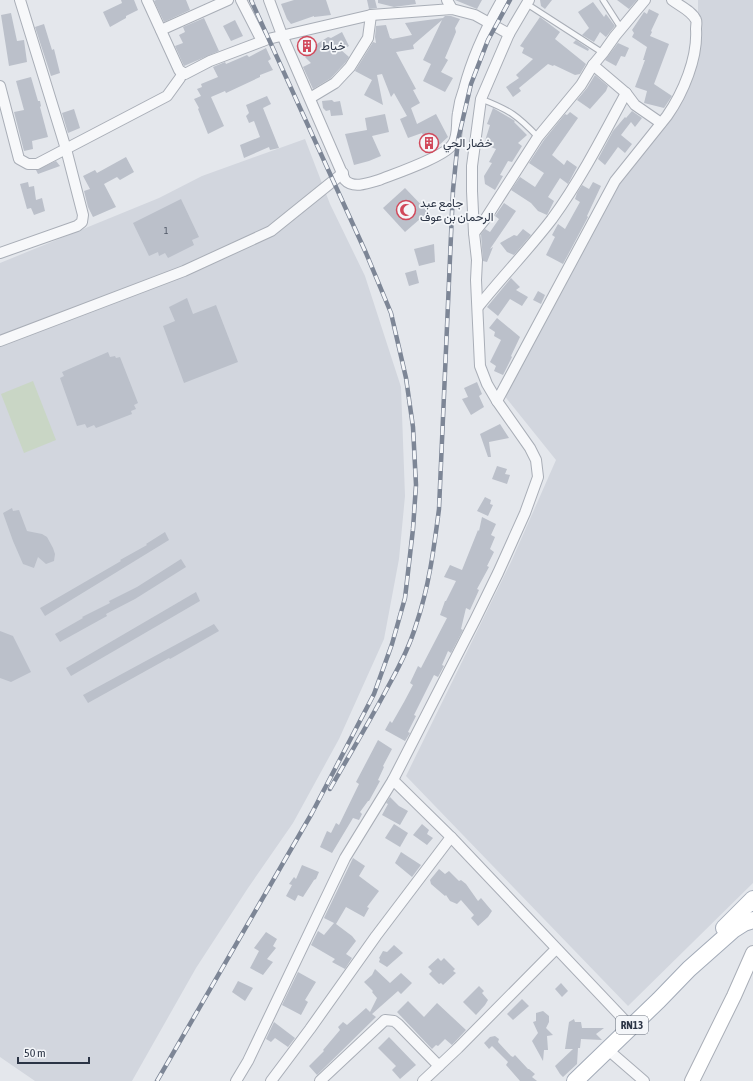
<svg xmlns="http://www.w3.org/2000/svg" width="753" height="1081" viewBox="0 0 753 1081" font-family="'Asap Condensed',Vazirmatn,sans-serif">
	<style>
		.built { fill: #d2d6de }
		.green { fill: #c9d6c5 }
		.building { fill: #bbc0ca }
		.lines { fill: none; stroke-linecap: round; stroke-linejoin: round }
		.service-casing { stroke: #a9aeb7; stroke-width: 7 }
		.minor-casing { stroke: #a9aeb7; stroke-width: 12 }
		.secondary-casing { stroke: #a9aeb7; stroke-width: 16 }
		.primary-casing { stroke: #a3abb8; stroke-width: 18 }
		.service { stroke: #f7f8fa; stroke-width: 5 }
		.minor { stroke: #f7f8fa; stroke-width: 10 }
		.secondary { stroke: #fff; stroke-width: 14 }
		.primary { stroke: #fff; stroke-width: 16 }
		.rail-casing { stroke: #7d8696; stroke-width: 4.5 }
		.rail { stroke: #f4f6f9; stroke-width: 3; stroke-dasharray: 9; stroke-linecap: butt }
		.labels { text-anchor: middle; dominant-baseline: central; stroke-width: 3.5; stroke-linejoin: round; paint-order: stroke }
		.number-label { font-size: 10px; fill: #4f5766 }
		.shield { fill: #f4f6f9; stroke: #676e7b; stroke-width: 1 }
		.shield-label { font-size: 11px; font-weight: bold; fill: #2b3445 }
		.poi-label { font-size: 12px; fill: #2b3445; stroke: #f4f6f9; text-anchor: start }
	</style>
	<rect width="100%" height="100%" fill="#e4e7ec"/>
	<g class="built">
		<path d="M698 0H753V883L628 1006 406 776 511 562 556 460 503 394 618 186 677 108 698 53Z"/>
		<path d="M305 139 330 204 365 276 401 387 405 496 399 559 384 639 339 739 293 823 248 888 196 968 132 1081H35L0 1057V263L159 198 202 176Z"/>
	</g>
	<path class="green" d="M33 381 56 440 24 453 1 394Z"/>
	<g class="building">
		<path d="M121 0H134L138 10 126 16V18L110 27 103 12 122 3Z"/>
		<path d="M156 0H186L190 10 164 22 154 1Z"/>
		<path d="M294 0H326L331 15 314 17V16L291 24 287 19 281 4Z"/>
		<path d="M367 0H375L377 8 369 9Z"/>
		<path d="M378 0H415L416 4 394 7 378 3Z"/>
		<path d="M455 0H482L477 9Z"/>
		<path d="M540 0H552L545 9 541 6Z"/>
		<path d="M617 0H637L629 9Z"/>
		<path d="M593 2 604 17 606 14 615 26 606 37 600 32 594 42 582 35 589 28 578 12Z"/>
		<path d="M649 9 659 14 651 31 652 32 650 36 669 44 654 84 672 96 664 108 644 103 647 91 635 87 645 60H643L647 47 632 37 634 33 632 30 644 12 647 14Z"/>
		<path d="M11 13 17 41 24 40 27 62 9 66 1 15Z"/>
		<path d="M445 16H451L460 19 455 28 456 32 445 58 448 60 441 72 453 78 445 92 423 81 431 64 423 60 442 20 413 45 414 49 396 52 416 89 413 90 420 103 411 108 417 124 436 114 448 137 438 146 429 148 422 133 408 138 400 119 407 116 394 93 391 97 382 74 377 75 383 105 364 95 372 80 355 71 373 42 376 43 375 37 376 26 386 25 390 38H391L392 39 412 35 405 23 443 18Z"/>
		<path d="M540 17 560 32 555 39 586 64 580 74 575 75 554 65 553 66 548 64 519 88 521 91 513 97 506 87 519 78 516 75 533 59 522 53 524 48 520 46Z"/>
		<path d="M204 18 219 51 184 66 175 46 183 43 179 35 185 32 183 27Z"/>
		<path d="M235 20 243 36 231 41 223 26Z"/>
		<path d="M44 24 52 50 54 49 60 73 51 76 35 27Z"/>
		<path d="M342 32 349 46 341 50 349 57 345 63 331 78 313 89 303 67 311 63 305 57 308 54 302 44 311 41 312 47 328 37 331 38Z"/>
		<path d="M576 40 589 49 588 51 573 43Z"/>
		<path d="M618 43 629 48 625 57 621 56 616 66 605 60Z"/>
		<path d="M266 48 271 59 268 61 273 70 260 75V77L226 93 225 91 211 97 224 126 208 134 198 109 199 108 194 99 201 96 197 89 202 87 201 84 218 77 213 67 225 62 226 64 247 55 249 57Z"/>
		<path d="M595 75 608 86 606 91 590 109 577 100 587 88Z"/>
		<path d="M31 77 38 101H40L41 106 40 107 48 137 32 141 33 149 24 151 14 112 24 110 16 81Z"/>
		<path d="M267 96 271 104 263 108 279 148 270 150 269 147 244 158 240 145 260 137 254 121 249 123 246 116 249 113 246 105Z"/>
		<path d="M332 100 334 102 340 101 343 115 331 116 330 110 326 111 323 108 322 101Z"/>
		<path d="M493 108 515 121 514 122 527 135 518 143 522 146 512 162 508 161 500 175 503 176 495 190 485 184 484 176 492 163 489 162 496 149 484 144 490 125 487 124Z"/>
		<path d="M74 109 80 128 68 133 62 113Z"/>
		<path d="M632 111 642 118 635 127 631 122 621 135 632 144 625 153 618 147 605 165 598 159 613 131 625 117 626 118Z"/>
		<path d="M570 112 578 118 552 155 564 165 567 160 577 167 568 184 560 178 548 197 554 201 547 215 538 211 531 203 511 190 520 177 535 187 544 173 529 163 544 140 565 114 567 115Z"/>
		<path d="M385 114 389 132 372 136 381 156 369 161 354 165 345 134 367 130 365 118Z"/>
		<path d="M126 157 134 172 120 180 117 177 104 184 116 207 93 217 88 207 84 191 90 189 83 176 95 170 97 173Z"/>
		<path d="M56 161 60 166 38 174 36 170Z"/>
		<path d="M28 182 29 187 34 186 36 200 42 198 45 211 34 215 31 208 27 209 20 184Z"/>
		<path d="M593 182 601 186 587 216 588 217 563 264 546 255 555 237 552 235 558 224 565 229 580 202 575 199 577 193 582 185 589 189Z"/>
		<path d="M405 188 428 212 405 232 383 208Z"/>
		<path d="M181 199 199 237 192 240 194 245 168 258 165 253 159 256 158 252 149 256 133 223Z"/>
		<path d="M504 203 516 211 490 249 493 247 487 262 483 261 481 234 485 229 490 232 499 219 495 216Z"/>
		<path d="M523 229 531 235 514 255 507 252 500 243 514 235 517 236Z"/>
		<path d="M434 244 435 262 419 266 414 249Z"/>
		<path d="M416 270 419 283 409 286 405 273Z"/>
		<path d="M511 278 520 287 516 290 528 297 522 306 510 299 498 316 487 307Z"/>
		<path d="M538 291 545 295 541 304 533 300Z"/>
		<path d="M187 298 193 314 216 305 238 362 184 383 163 326 175 321 169 307Z"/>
		<path d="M497 318 520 337 511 356 512 357 503 375 494 371 496 366 490 362 501 340 494 336 495 332 489 328Z"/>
		<path d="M108 352 110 357 115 356 116 358 120 357 138 403 134 405 136 409 131 411 132 414 96 428 94 425 87 428 85 424 77 426 60 378 64 376 62 372Z"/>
		<path d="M477 382 482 394 479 396 484 407 471 415 462 399 468 397 464 388Z"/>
		<path d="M500 424 509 438 489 442 491 457H488L480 434Z"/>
		<path d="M497 466 507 469 505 474 510 475 507 484 492 479Z"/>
		<path d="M485 497 491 500 490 504 493 505 488 516 477 511Z"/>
		<path d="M12 508 13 511 19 510 27 531 42 534 47 537 53 548 55 554 54 561 46 564 38 557 34 568 23 564 13 541 3 513Z"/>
		<path d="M482 517 496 524 491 535 495 537 490 549 494 552 487 566 489 567 477 589 479 590 470 610 466 608 461 629 463 630 451 653 448 651 442 665 444 666 438 677 434 675 414 715 416 716 408 732 410 733 405 741 385 730 390 721 392 723 404 702 413 685 410 683 418 666 421 668 447 618 440 615 445 601H446L456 581 444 577 450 565 462 570 478 530 479 531Z"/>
		<path d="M165 532 169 540 45 616 40 608 121 561 120 560 147 545 146 544Z"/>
		<path d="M181 559 186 567 135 599 106 614 107 616 60 642 55 634 83 618 82 617 110 603 109 601 137 587Z"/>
		<path d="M196 592 200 601 71 676 66 668Z"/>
		<path d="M214 624 219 631 170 659 169 658 88 703 83 695Z"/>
		<path d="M0 631 13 636 31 672 11 682 0 678Z"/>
		<path d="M378 740 392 749 383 766 384 767 378 780 380 781 369 801H368L360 812 362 814 359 820 353 818 332 853 320 847 327 831 331 833 336 823 339 825 359 784 356 782Z"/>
		<path d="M390 797 399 806 408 811 400 825 382 815 388 804 386 803Z"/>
		<path d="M394 824 408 833 400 847 385 838Z"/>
		<path d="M422 824 429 830 427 834 433 838 427 845 413 835Z"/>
		<path d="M401 852 421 865 412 877 395 863Z"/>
		<path d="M353 858 365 866 359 876 379 891 367 907 369 908 364 917 346 907 336 924 352 936 356 941 346 954 352 958 345 969 332 962 335 959 311 945 318 931 324 935 334 923 324 918Z"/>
		<path d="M302 865 319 872 316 879 314 880 303 897 298 895 295 901 286 896 292 885 289 884 294 877 296 879Z"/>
		<path d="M439 869 445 874 449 871 459 881 461 880 466 884 478 901 481 898 492 911 488 917 478 926 471 918 474 915 461 900 457 904 450 901 446 895 445 896 431 884 430 880Z"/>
		<path d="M266 932 277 939 273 946 276 948 267 959 273 962 263 975 250 968 259 951 254 948Z"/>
		<path d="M394 945 403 953 387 967 379 962 380 959 379 958 383 951 387 952Z"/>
		<path d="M438 958 441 961 444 958 455 969 453 971 456 973 443 985 441 983 439 984 429 974 432 971 428 967Z"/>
		<path d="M375 969 390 983 401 973 412 983 401 994 398 991 372 1014 376 1017 317 1075 309 1066 324 1051 323 1050 340 1030 338 1027 343 1022 347 1025 366 1008 370 1012 377 998 372 992 373 991 364 982 372 975Z"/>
		<path d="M298 972 316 982 305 1000 308 1002 301 1015 282 1005Z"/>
		<path d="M238 981 253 988 245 1001 232 992Z"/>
		<path d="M561 983 568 991 562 997 555 989Z"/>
		<path d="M479 986 484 991 482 993 488 1000 485 1005 476 1015 463 1002Z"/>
		<path d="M522 999 529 1006 513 1020 507 1014Z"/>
		<path d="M408 1001 424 1017 437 1003 466 1030 452 1045 445 1039 438 1046 436 1045 432 1049 397 1012Z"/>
		<path d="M543 1011 549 1016V1022L546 1028 553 1035 547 1036 548 1050H544L543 1061 532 1041 538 1033 533 1022 536 1021V1013Z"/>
		<path d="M574 1019 575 1022H581L582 1028H604L596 1034 602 1040 581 1039 580 1048H578L577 1064 563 1077 560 1074 555 1066 573 1049H565L569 1022Z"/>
		<path d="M274 1022 295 1038 288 1047 275 1038 271 1042 266 1039Z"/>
		<path d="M495 1036 499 1039 498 1042 511 1056 513 1057 515 1055 528 1069H529L535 1074 532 1077 537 1081H520L506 1065 508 1062 492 1046 489 1049 484 1043 490 1037Z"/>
		<path d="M389 1037 416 1065 400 1079 392 1070 396 1066 378 1048Z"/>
	</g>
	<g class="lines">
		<defs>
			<g id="service">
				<path d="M603 0 621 28"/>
				<path d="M527 4 603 53"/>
				<path d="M481 99C510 110 518 116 538 137"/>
			</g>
			<g id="minor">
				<path d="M147 0 179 70 185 74 210 61 268 39 371 15 452 9 475 15 509 34"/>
				<path d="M241 0 262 41"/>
				<path d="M269 0 282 35 345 180C353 189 369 183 379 180 394 174 444 157 452 145 459 137 456 122 458 113 459 105 461 97 464 89 472 58 486 28 502 0"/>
				<path d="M447 0 452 9"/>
				<path d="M161 30 228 0"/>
				<path d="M593 65 626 93 635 105 661 123"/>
				<path d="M0 86 19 159 28 164H37L167 96 180 78 182 73"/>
				<path d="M310 98 335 83 350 67 368 38 371 15"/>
				<path d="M474 233 486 218 538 137 581 85 593 65 603 53 615 36 645 0"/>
				<path d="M0 253 77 226 82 222 83 215 66 149 20 0"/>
				<path d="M478 307C502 277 529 249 552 219 581 179 603 136 626 93"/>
				<path d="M0 341 184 271 271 231 343 173"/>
				<path d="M497 401 615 181 667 116C683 93 698 58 696 29 696 26 697 22 696 20 692 11 680 6 672 0"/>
				<path d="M393 780 451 837 631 1027"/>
				<path d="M607 1049 644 1081"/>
				<path d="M236 1081 248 1061 345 858 393 780 475 620 498 573 525 513 538 477 536 460 530 448 497 401 487 384 480 366 476 280 477 260 474 233 472 191V166L481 99 509 34 529 0"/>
				<path d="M271 1081 310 1029 376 936 451 837"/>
				<path d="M320 1081 385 1020 394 1021 398 1024 439 1066"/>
				<path d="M423 1081 458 1048 556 949"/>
			</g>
			<path id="secondary" d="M692 1081 734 996 753 953"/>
			<g id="primary">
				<path d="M724 928 753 899"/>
				<path d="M575 1081 659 1000 689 969 733 930 744 923 753 920"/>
			</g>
		</defs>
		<use href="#service" class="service-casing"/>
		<use href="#minor" class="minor-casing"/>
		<use href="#secondary" class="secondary-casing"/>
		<use href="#primary" class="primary-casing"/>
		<use href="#service" class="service"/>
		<use href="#minor" class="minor"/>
		<use href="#secondary" class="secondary"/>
		<use href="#primary" class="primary"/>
		<defs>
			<g id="rail">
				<path d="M330 789C350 754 371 719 390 683 400 665 410 645 416 625 429 587 434 548 439 509L453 190 458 140 471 84 488 40 510 0"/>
				<path d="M157 1081 312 813 374 694 392 644 405 598 413 529 416 485 413 427 406 378 391 313 366 253 251 0"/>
			</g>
		</defs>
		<use href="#rail" class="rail-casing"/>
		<use href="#rail" class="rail"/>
	</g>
	<defs>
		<symbol id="building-ring" viewBox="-11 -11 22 22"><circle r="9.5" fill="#f4f6f9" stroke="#d1495b" stroke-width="1.5"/><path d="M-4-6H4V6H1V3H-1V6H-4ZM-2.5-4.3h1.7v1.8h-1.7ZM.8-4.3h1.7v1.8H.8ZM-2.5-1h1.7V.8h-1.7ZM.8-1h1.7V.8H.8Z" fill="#d1495b"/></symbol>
		<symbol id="mosque-ring" viewBox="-11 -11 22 22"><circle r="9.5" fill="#f4f6f9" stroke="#d1495b" stroke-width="1.5"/><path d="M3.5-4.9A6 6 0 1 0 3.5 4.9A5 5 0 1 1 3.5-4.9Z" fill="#d1495b"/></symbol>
	</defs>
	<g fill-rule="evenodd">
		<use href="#building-ring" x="296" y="35" width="22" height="22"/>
		<use href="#building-ring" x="418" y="132" width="22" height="22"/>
		<use href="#mosque-ring" x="395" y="199" width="22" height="22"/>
	</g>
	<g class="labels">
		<g class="number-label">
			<text x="166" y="230">1</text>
		</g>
		<rect class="shield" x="616" y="1016" width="32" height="18" rx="3"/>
		<g class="shield-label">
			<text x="632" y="1025">RN13</text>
		</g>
		<g class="poi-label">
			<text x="321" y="46">خياط</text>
			<text x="443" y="143">خضار الحي</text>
			<text x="420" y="203">جامع عبد<tspan x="420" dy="14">الرحمان بن عوف</tspan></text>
		</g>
	</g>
	<path d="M18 1057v6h71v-6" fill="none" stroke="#2b3445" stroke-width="2"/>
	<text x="24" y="1057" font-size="12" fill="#2b3445" stroke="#f4f6f9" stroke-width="3" paint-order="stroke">50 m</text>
</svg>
